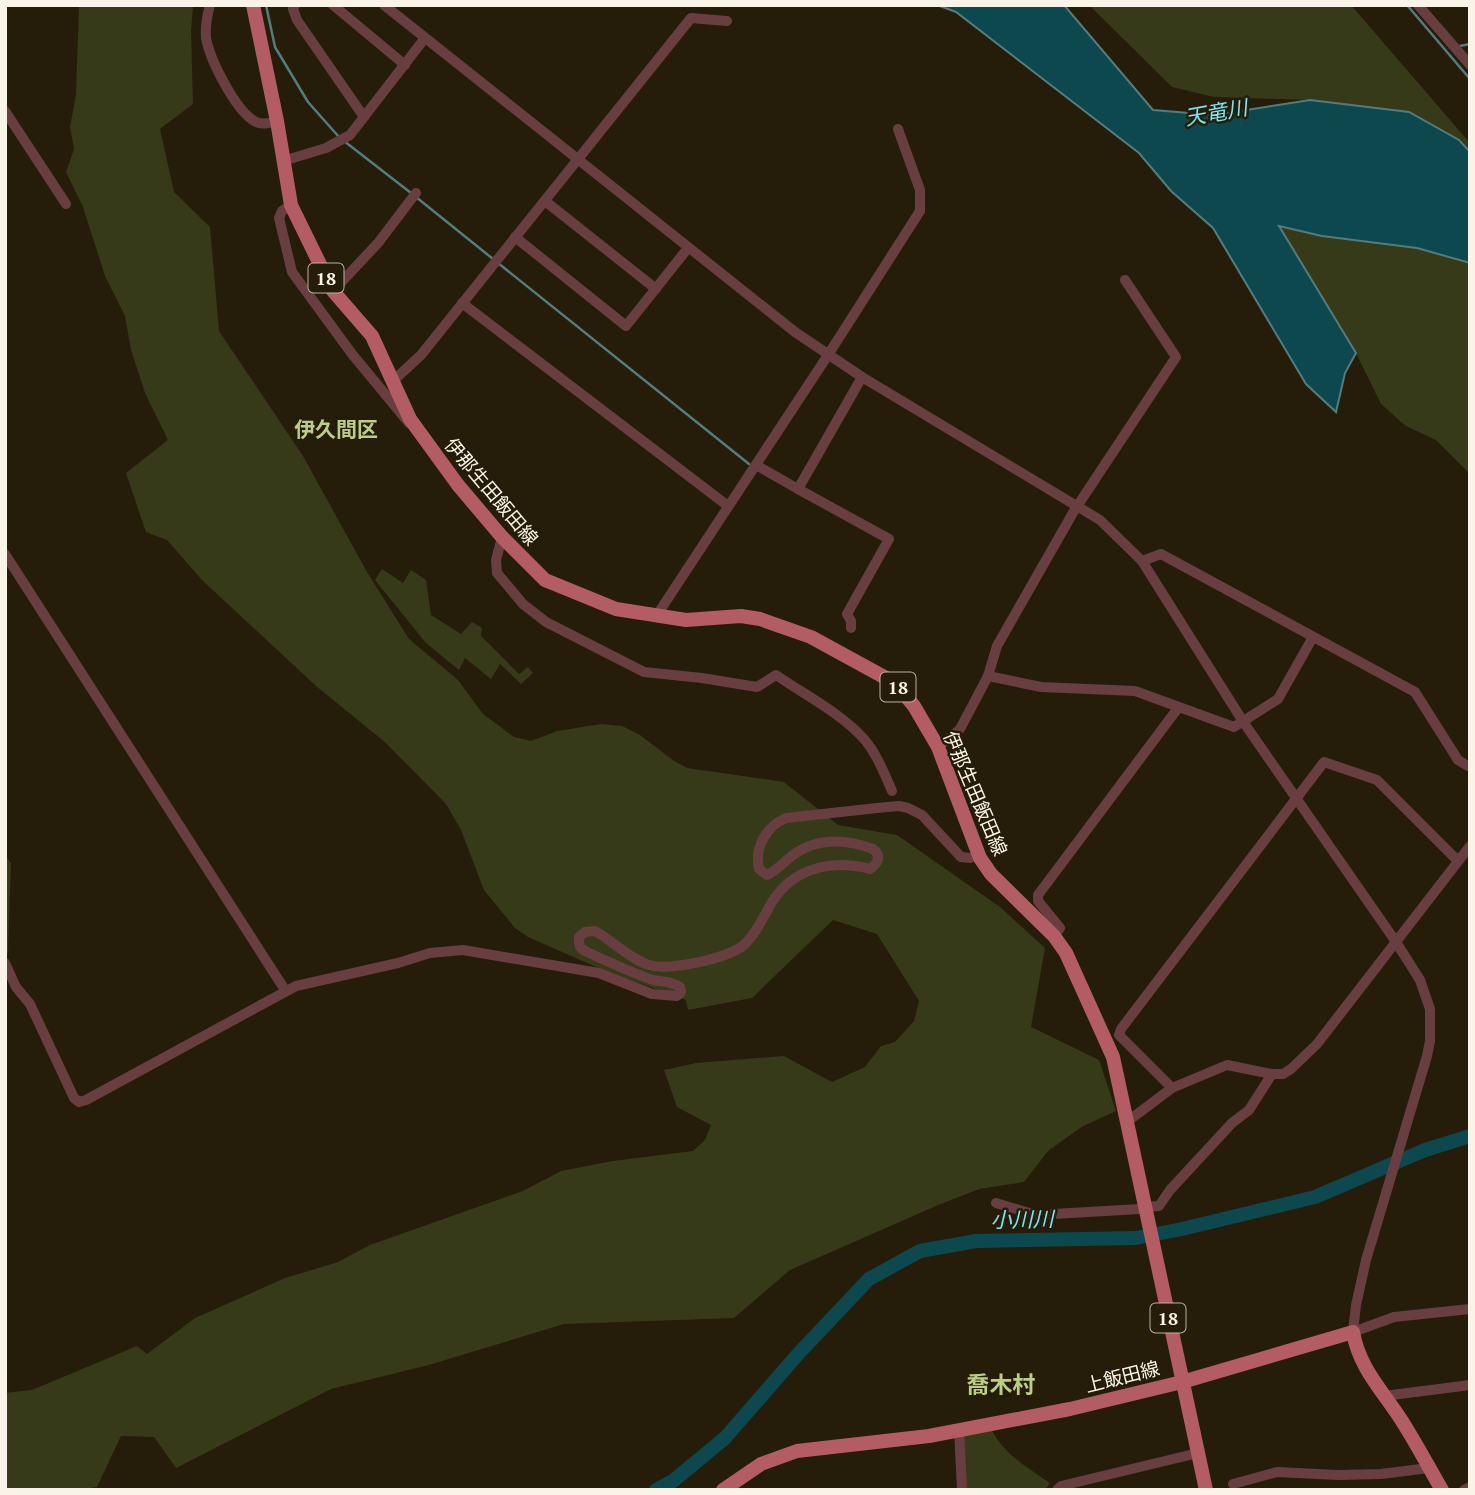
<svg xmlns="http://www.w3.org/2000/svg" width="1475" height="1495" viewBox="0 0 1475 1495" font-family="'PT Serif','Noto Sans JP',serif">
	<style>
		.green { fill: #373a19 }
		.water { fill: #0d484f; stroke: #547c7d; stroke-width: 2 }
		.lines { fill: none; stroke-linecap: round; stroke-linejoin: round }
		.stream { stroke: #547c7d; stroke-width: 2.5 }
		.river { stroke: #0d484f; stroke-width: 14 }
		.minor { stroke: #693e41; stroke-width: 10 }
		.major { stroke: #b35c64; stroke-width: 14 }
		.labels { text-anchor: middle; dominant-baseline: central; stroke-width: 5; stroke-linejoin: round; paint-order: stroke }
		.shield { fill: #251c09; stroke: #bab3a5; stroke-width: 2 }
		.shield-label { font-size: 18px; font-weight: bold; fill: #faf4e8 }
		.street-label { font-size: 19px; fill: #faf4e8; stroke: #251c09 }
		.water-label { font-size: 21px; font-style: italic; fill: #79e7f6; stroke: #251c09 }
		.neighbourhood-label { font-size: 21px; font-weight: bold; fill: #bace84; stroke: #251c09 }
		.quarter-label { font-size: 23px; font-weight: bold; fill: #bace84; stroke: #251c09 }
	</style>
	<rect width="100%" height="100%" fill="#251c09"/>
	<g class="green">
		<path d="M79 5H193L191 32 193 104 160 129 174 192 210 227 219 331 303 456 367 572 409 639 458 680 483 714 514 737 531 741 557 731 601 724 622 726 640 735 674 761 687 768 784 782 838 825 897 835 1000 907 1045 948 1031 1027 1099 1060 1116 1111 1083 1126 1048 1151 1024 1182 979 1189 936 1206 790 1270 734 1318 564 1324 429 1365 331 1389 176 1468 154 1437 121 1436 97 1487 77 1490H5V1393L32 1390 137 1346 147 1354 195 1318 285 1278 338 1262 370 1245 523 1191 561 1171 613 1161 693 1151 705 1140 711 1125 677 1107 664 1070 696 1063 784 1056 832 1082 865 1067 881 1046 895 1042 914 1021 919 1001 877 934 833 920 752 998 688 1010 686 1000 603 970 528 937 515 928 484 890 461 830 446 804 386 743 316 686 202 580 167 540 146 532 126 473 168 440 145 393 131 350 125 316 105 276 83 207 66 172 74 149 70 127 76 95Z"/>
		<path d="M1089 5H1351L1463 135 1470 143V152L1459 140 1409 112 1310 100 1214 97 1172 87Z"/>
		<path d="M1279 226 1322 236 1418 248 1470 263V474L1436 440 1406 426 1381 404 1356 353Z"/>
		<path d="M382 569 403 583 411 570 426 580 431 615 461 634 472 622 482 628 481 636 519 674 528 667 533 673 521 684 500 664 491 679 465 658 459 670 426 643 375 580Z"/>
		<path d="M5 855 11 863 8 952 5 961Z"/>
		<path d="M990 1427C1004 1455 1026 1466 1050 1483L1045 1490H963L959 1430Z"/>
	</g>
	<path class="water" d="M937 5H1064L1153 110 1214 115 1310 100 1409 112 1459 140 1470 152V263L1417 248 1322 236 1279 226 1356 353 1345 373 1336 412 1306 384 1213 228 1171 191 1139 153 956 12Z"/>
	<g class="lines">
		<g class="stream">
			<path d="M266 5 275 47 308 102 339 137"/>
			<path d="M1407 5 1470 79"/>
			<path d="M1460 46 1470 44"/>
			<path d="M344 141 411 193"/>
			<path d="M416 197 493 259"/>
			<path d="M498 263 749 464"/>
		</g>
		<path class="river" d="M656 1490 673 1481 725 1438 799 1353 869 1279 920 1251 976 1241 1136 1238 1182 1229 1315 1197 1425 1150 1470 1136"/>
		<g class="minor">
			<path d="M210 5C207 16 205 27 206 38 210 60 236 112 256 122 264 125 269 123 277 121"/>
			<path d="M295 5 293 9 297 20 364 117"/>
			<path d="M333 5 405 65"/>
			<path d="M384 5 795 332 862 377 1100 520 1142 561 1244 723 1396 942 1420 980 1430 1009V1041L1427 1056 1366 1260 1356 1305 1353 1332 1394 1317 1470 1309"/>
			<path d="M1418 5 1470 65"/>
			<path d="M5 111 66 204"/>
			<path d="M283 161 326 148 350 135 425 38"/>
			<path d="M545 201 656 289"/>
			<path d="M291 205 282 211 279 218 292 272 352 354 409 423"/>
			<path d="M515 237 626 326 688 248"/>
			<path d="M333 291 378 243 416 193"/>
			<path d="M462 303 728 506"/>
			<path d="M394 380 421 355 691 18 727 21"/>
			<path d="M756 465 798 489 862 377"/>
			<path d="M798 489 889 539 847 614 851 621V628"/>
			<path d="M502 537 496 560 497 573 523 604 546 622 644 672 702 678 757 687 776 675C805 695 841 713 864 739 877 754 884 773 892 791"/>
			<path d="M5 554 285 990"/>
			<path d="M1142 561 1161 554 1415 692 1458 760 1468 766"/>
			<path d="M657 615 828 355 920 211V190L898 129"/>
			<path d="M988 676 1041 687 1135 691 1234 727 1278 699 1313 637"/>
			<path d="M938 747 960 729 988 676 997 646 1074 511 1176 357 1125 280"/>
			<path d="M1054 936 1060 928 1038 901V895L1178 708"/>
			<path d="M5 963 16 987 30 1004 74 1098 79 1102 86 1100 296 986 398 963 430 953 463 950 504 957 599 973 652 994 677 996 681 992 680 987C672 981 662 982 653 980 643 977 586 953 581 948 578 944 579 941 579 937L585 932 595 931C611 940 632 960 649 965 670 971 732 958 746 943 757 932 764 916 772 902 793 868 832 859 870 869 878 863 882 856 873 849 846 839 818 837 793 855 785 861 776 871 767 875L759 869C754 847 767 826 786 818L877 808 899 806 908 808 922 815 961 857 970 858"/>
			<path d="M1172 1088 1119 1035 1121 1029 1324 762 1377 780 1458 861"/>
			<path d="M1128 1121 1172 1088 1227 1065 1272 1074H1283L1291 1069 1317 1044 1470 846"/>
			<path d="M996 1203 1036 1215 1140 1209"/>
			<path d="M1146 1207 1159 1206 1170 1190 1232 1123 1249 1110 1272 1074"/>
			<path d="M1384 1396 1470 1385"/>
			<path d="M959 1430 962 1490"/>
			<path d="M1233 1484 1277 1472 1338 1475 1381 1474 1429 1468"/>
			<path d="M1057 1490 1061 1486 1198 1453"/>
			<path d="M1464 1490 1470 1487"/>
		</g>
		<g class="major">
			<path d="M253 5 277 121 291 205 333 291 372 336 410 419 458 485 502 537 545 580 616 609 686 620 741 616 760 619 811 637 886 678 901 690 914 706 938 747 980 858 991 874 1054 936 1066 953 1113 1057 1206 1490"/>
			<path d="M723 1490 761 1464 797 1451 929 1436 1070 1409 1182 1382 1353 1332C1359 1367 1381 1389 1400 1418 1415 1441 1428 1466 1442 1490"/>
		</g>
	</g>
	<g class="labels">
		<g class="shield">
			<rect x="308.5" y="263.5" width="35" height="29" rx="5"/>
			<rect x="880.5" y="672.5" width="35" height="29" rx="5"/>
			<rect x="1150.5" y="1303.5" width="35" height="29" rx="5"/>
		</g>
		<g class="shield-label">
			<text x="326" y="278">18</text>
			<text x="898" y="687">18</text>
			<text x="1168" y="1318">18</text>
		</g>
		<g class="street-label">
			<text transform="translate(492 491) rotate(50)">伊那生田飯田線</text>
			<text transform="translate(976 793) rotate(67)">伊那生田飯田線</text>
			<text transform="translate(1122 1376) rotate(-14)">上飯田線</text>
		</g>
		<g class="water-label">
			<text transform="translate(1216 112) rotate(-10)">天竜川</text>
			<text transform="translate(1022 1219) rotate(-1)">小川川</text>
		</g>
		<g class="neighbourhood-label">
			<text x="336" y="429">伊久間区</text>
		</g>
		<g class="quarter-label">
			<text x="1001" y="1384">喬木村</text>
		</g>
	</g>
	<rect width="1475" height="1495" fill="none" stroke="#faf4e8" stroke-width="14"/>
</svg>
